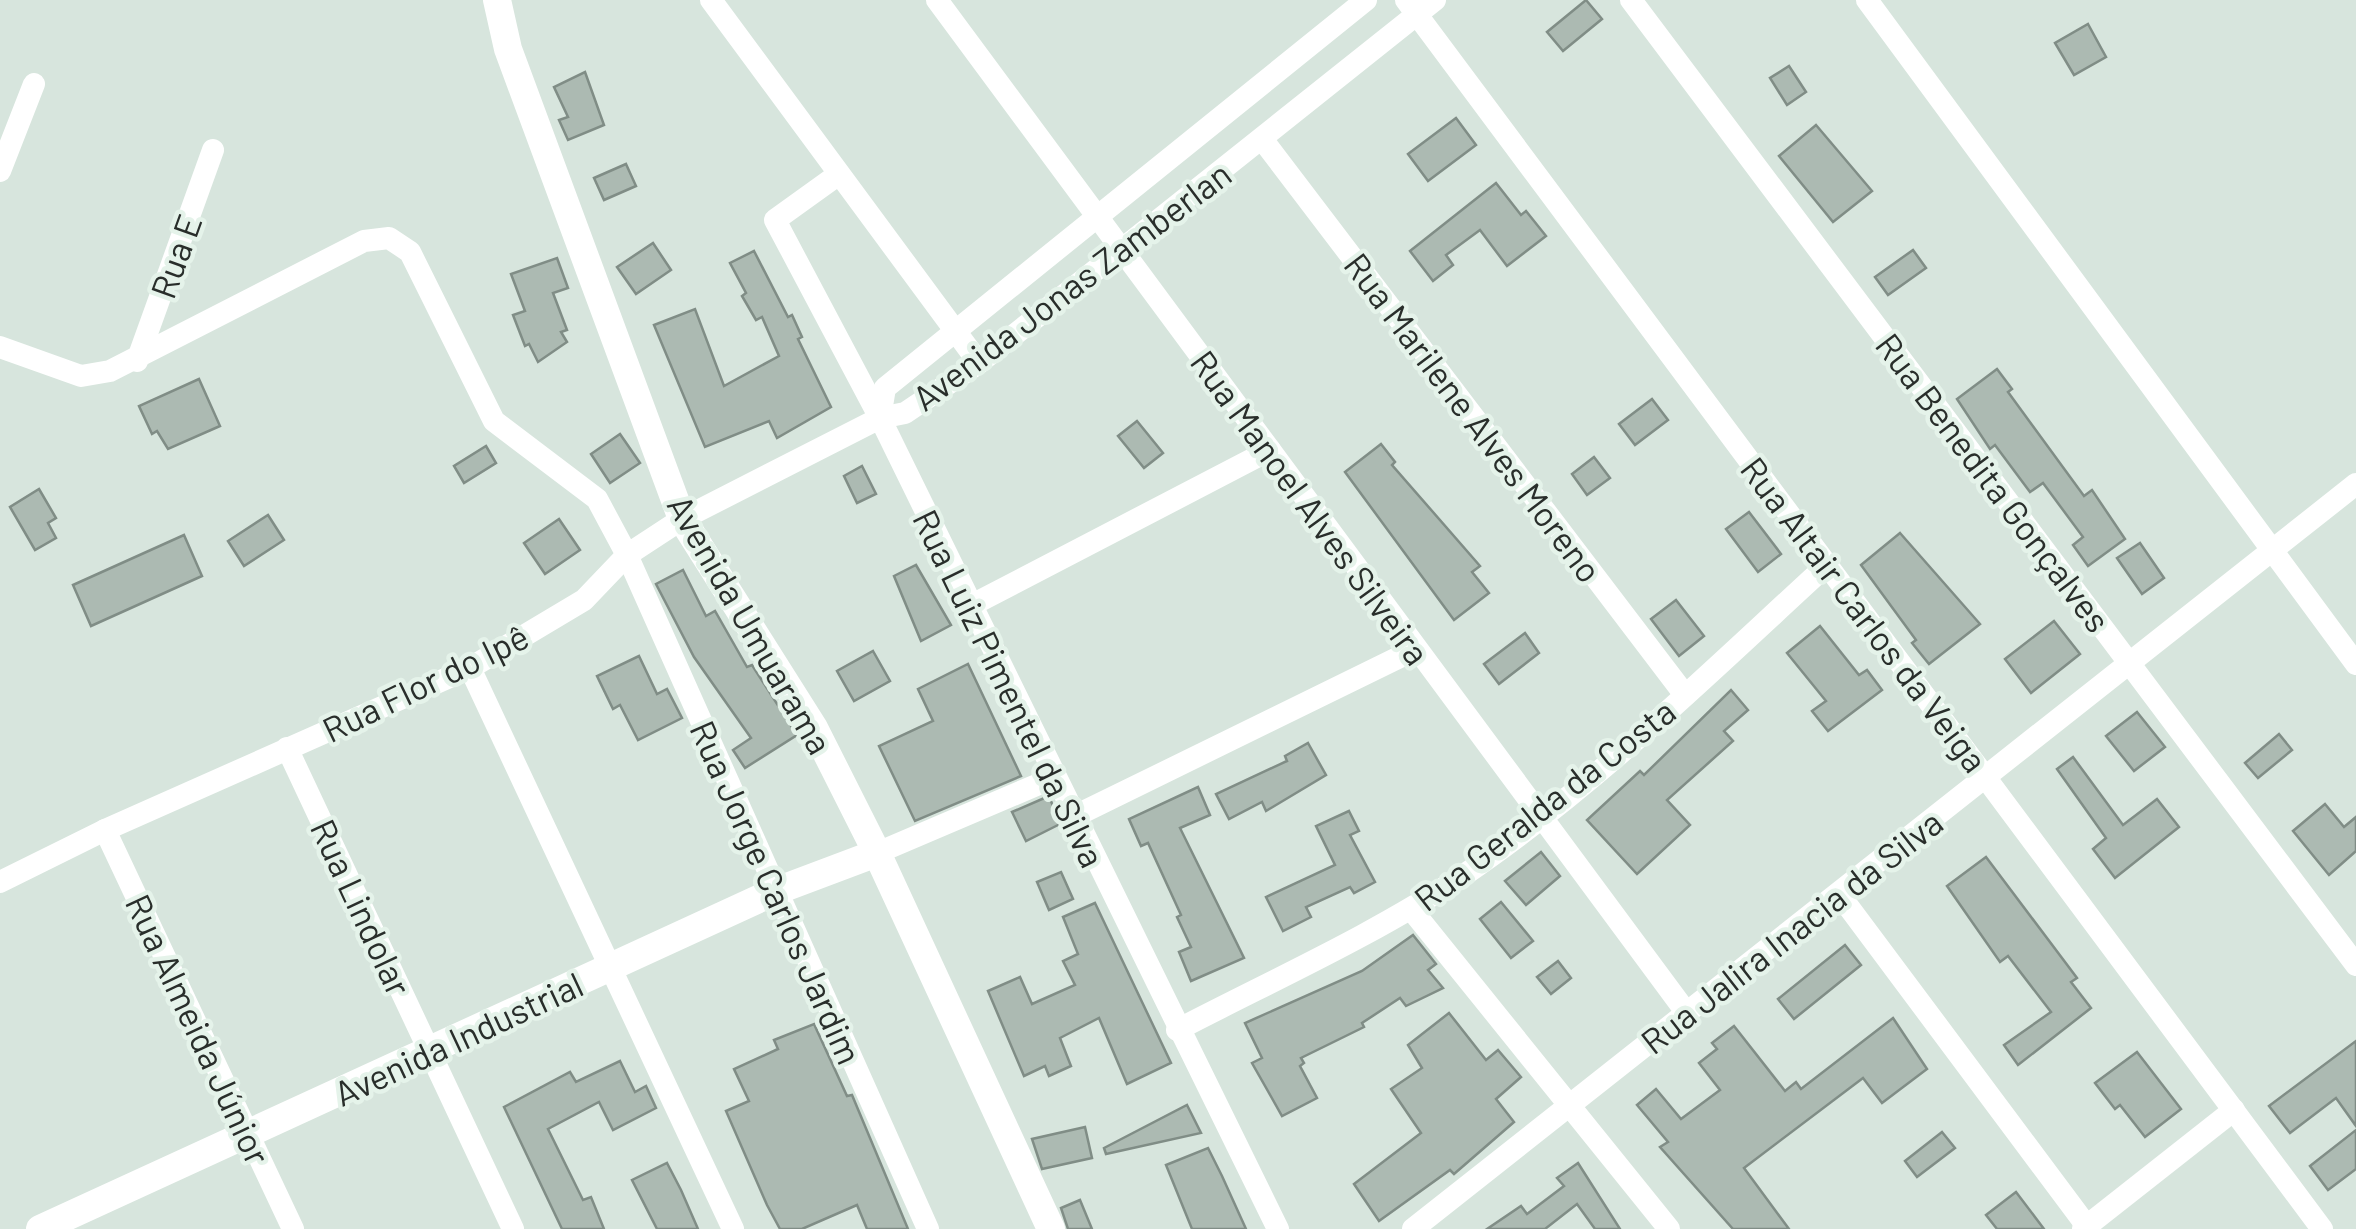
<svg xmlns="http://www.w3.org/2000/svg" width="2356" height="1229" viewBox="0 0 2356 1229" font-family="Barlow,sans-serif">
	<style>
		.building { fill: #acbab2; stroke: #808d86; stroke-width: 2.5 }
		.lines { fill: none; stroke-linecap: round; stroke-linejoin: round }
		.minor { stroke: #fff; stroke-width: 22 }
		.tertiary { stroke: #fff; stroke-width: 28 }
		.labels { text-anchor: middle; dominant-baseline: central; stroke-width: 9; stroke-linejoin: round; paint-order: stroke }
		.street-label { font-size: 35px; fill: #292e2b; stroke: #e5f3ea }
	</style>
	<rect width="100%" height="100%" fill="#d7e5dd"/>
	<g class="building">
		<path d="M1586 0 1602 19 1563 51 1547 32Z"/>
		<path d="M2088 24 2106 57 2074 75 2055 43Z"/>
		<path d="M1789 66 1806 92 1787 105 1770 78Z"/>
		<path d="M585 72 604 125 568 140 559 120 568 117 554 87Z"/>
		<path d="M1456 118 1476 145 1428 181 1408 154Z"/>
		<path d="M1816 125 1872 191 1833 222 1779 156Z"/>
		<path d="M626 164 636 186 604 200 594 178Z"/>
		<path d="M1496 183 1521 215 1526 211 1546 236 1507 266 1480 230 1446 255 1453 265 1433 281 1410 251Z"/>
		<path d="M653 243 671 270 636 294 617 267Z"/>
		<path d="M1913 250 1926 268 1888 295 1875 277Z"/>
		<path d="M754 251 788 317 792 315 802 337 798 339 831 407 777 438 769 421 705 447 654 325 695 309 724 386 779 356 762 317 756 320 742 296 746 293 730 263Z"/>
		<path d="M557 258 568 288 553 293 567 330 561 332 567 342 538 362 529 344 525 346 513 315 525 311 511 274Z"/>
		<path d="M1997 369 2012 389 2008 392 2084 496 2092 490 2125 539 2088 566 2073 545 2083 537 2043 483 2030 492 1995 445 1990 449 1957 399Z"/>
		<path d="M199 379 220 426 168 449 157 431 152 434 139 406Z"/>
		<path d="M1652 399 1668 420 1635 445 1619 424Z"/>
		<path d="M1137 421 1163 453 1144 468 1118 436Z"/>
		<path d="M620 434 640 463 610 483 591 454Z"/>
		<path d="M1381 444 1395 462 1392 465 1480 566 1472 572 1489 593 1454 620 1345 472Z"/>
		<path d="M486 446 496 463 464 483 454 466Z"/>
		<path d="M1594 457 1610 478 1587 495 1572 474Z"/>
		<path d="M862 466 876 494 857 503 844 476Z"/>
		<path d="M39 489 56 518 48 523 56 538 35 550 10 507Z"/>
		<path d="M1749 512 1781 554 1758 572 1726 529Z"/>
		<path d="M268 515 284 540 244 566 228 541Z"/>
		<path d="M559 519 580 550 545 574 524 543Z"/>
		<path d="M1900 533 1980 624 1929 664 1912 643 1916 640 1861 565Z"/>
		<path d="M184 535 202 576 91 626 73 585Z"/>
		<path d="M2140 543 2164 578 2142 594 2117 558Z"/>
		<path d="M916 565 951 625 921 641 894 576Z"/>
		<path d="M683 570 706 616 715 611 747 667 752 665 797 735 745 768 733 750 751 738 694 657 656 584Z"/>
		<path d="M1676 600 1704 636 1679 656 1651 619Z"/>
		<path d="M2054 621 2080 654 2031 693 2005 659Z"/>
		<path d="M1820 626 1859 675 1867 670 1882 690 1828 731 1812 711 1826 701 1787 653Z"/>
		<path d="M1525 633 1539 653 1499 684 1484 664Z"/>
		<path d="M873 651 890 681 854 701 837 671Z"/>
		<path d="M639 656 657 694 667 689 682 718 638 740 620 705 613 709 597 676Z"/>
		<path d="M968 664 1021 776 915 821 879 746 933 721 918 689Z"/>
		<path d="M1731 690 1748 710 1724 731 1733 741 1667 800 1690 825 1637 874 1587 820 1640 771 1644 775Z"/>
		<path d="M2137 712 2165 747 2134 771 2106 736Z"/>
		<path d="M2279 734 2292 750 2258 778 2245 763Z"/>
		<path d="M1308 743 1326 775 1266 811 1262 802 1229 819 1216 794 1287 761 1285 756Z"/>
		<path d="M2073 757 2123 825 2157 799 2179 827 2115 878 2093 849 2106 838 2057 769Z"/>
		<path d="M1198 787 1210 815 1180 828 1244 958 1191 981 1179 952 1191 947 1177 917 1181 915 1148 843 1141 846 1129 819Z"/>
		<path d="M1049 796 1060 824 1026 841 1012 812Z"/>
		<path d="M2325 804 2344 827 2356 817V851L2329 875 2293 831Z"/>
		<path d="M1349 811 1359 831 1350 835 1375 882 1354 893 1350 887 1306 907 1311 917 1283 931 1266 897 1335 865 1316 826Z"/>
		<path d="M1541 852 1560 876 1526 905 1505 881Z"/>
		<path d="M1986 857 2077 978 2071 982 2091 1008 2018 1065 2004 1045 2051 1012 2008 956 2000 962 1947 886Z"/>
		<path d="M1061 872 1073 899 1049 910 1037 882Z"/>
		<path d="M1501 902 1533 941 1511 958 1480 919Z"/>
		<path d="M1095 903 1171 1063 1127 1084 1099 1018 1060 1038 1071 1066 1049 1076 1045 1066 1024 1076 988 991 1020 977 1032 1004 1075 985 1063 961 1078 954 1063 917Z"/>
		<path d="M1413 935 1436 964 1428 970 1443 988 1406 1006 1400 998 1362 1023 1364 1027 1301 1058 1304 1063 1300 1066 1317 1098 1282 1116 1252 1063 1262 1058 1245 1023 1362 971Z"/>
		<path d="M1845 945 1861 965 1794 1019 1778 999Z"/>
		<path d="M1558 961 1571 978 1551 994 1537 977Z"/>
		<path d="M1449 1013 1486 1060 1498 1050 1521 1077 1496 1099 1514 1122 1454 1174 1450 1170 1379 1221 1354 1184 1421 1133 1391 1089 1422 1068 1408 1045Z"/>
		<path d="M1893 1018 1927 1069 1882 1103 1863 1078 1744 1168 1789 1229H1733L1660 1147 1668 1142 1637 1105 1656 1089 1681 1119 1720 1090 1699 1063 1717 1049 1712 1043 1734 1026 1785 1091 1796 1082 1801 1089Z"/>
		<path d="M814 1024 847 1096 852 1095 908 1229H867L857 1205 802 1229H780L767 1205 726 1111 749 1101 734 1069 778 1049 774 1040Z"/>
		<path d="M2356 1041V1126L2336 1098 2290 1133 2269 1106Z"/>
		<path d="M2137 1052 2181 1109 2145 1137 2120 1105 2115 1109 2095 1083Z"/>
		<path d="M620 1061 635 1092 646 1086 656 1108 613 1130 599 1102 548 1129 583 1200 591 1197 604 1229H562L504 1107 570 1072 576 1082Z"/>
		<path d="M1187 1105 1201 1133 1106 1154 1104 1148Z"/>
		<path d="M1085 1127 1092 1158 1042 1169 1032 1139Z"/>
		<path d="M2356 1130V1169L2328 1190 2310 1166Z"/>
		<path d="M1942 1132 1955 1148 1917 1177 1905 1161Z"/>
		<path d="M1208 1148 1222 1176 1246 1229H1192L1166 1165Z"/>
		<path d="M667 1163 681 1190 698 1229H657L632 1180Z"/>
		<path d="M1578 1163 1620 1229H1595L1577 1204 1545 1229H1487L1521 1206 1527 1214 1564 1186 1557 1178Z"/>
		<path d="M2016 1192 2044 1229H1997L1986 1215Z"/>
		<path d="M1080 1200 1092 1229H1068L1061 1208Z"/>
	</g>
	<g class="lines">
		<g class="minor">
			<path d="M711 0 979 363"/>
			<path d="M937 0 1686 1012"/>
			<path d="M1406 0 2322 1229"/>
			<path d="M1631 0 2356 965"/>
			<path d="M1867 0 2356 664"/>
			<path d="M1262 139 1685 695"/>
			<path d="M0 171 34 84"/>
			<path d="M839 174 775 220 880 418 1278 1229"/>
			<path d="M0 347 81 376 110 371 364 241 389 238 410 252 494 421 597 499 627 555 928 1229"/>
			<path d="M137 361 213 150"/>
			<path d="M880 418 885 388 1366 0"/>
			<path d="M970 606 1270 450"/>
			<path d="M470 668 733 1229"/>
			<path d="M287 748 513 1229"/>
			<path d="M1073 817 1416 649"/>
			<path d="M105 830 293 1229"/>
			<path d="M877 853 1053 778"/>
			<path d="M0 882 105 830 470 668 584 600 627 555 682 519 880 418 905 413 979 363 1435 0"/>
			<path d="M1839 894 2089 1229"/>
			<path d="M1411 909 1669 1229"/>
			<path d="M1177 1030C1273 980 1374 935 1464 875 1595 786 1711 671 1828 564"/>
			<path d="M1413 1229 2356 484"/>
			<path d="M2083 1229 2234 1110"/>
		</g>
		<g class="tertiary">
			<path d="M497 0 508 49 682 519 814 728 877 853 1051 1229"/>
			<path d="M40 1229 776 891 877 853"/>
		</g>
	</g>
	<g class="labels">
		<g class="street-label">
			<text transform="translate(175 256) rotate(-70)">Rua E</text>
			<text transform="translate(1071 285) rotate(-37)">Avenida Jonas Zamberlan</text>
			<text transform="translate(1474 417) rotate(53)">Rua Marilene Alves Moreno</text>
			<text transform="translate(1994 482) rotate(53)">Rua Benedita Gonçalves</text>
			<text transform="translate(1311 507) rotate(54)">Rua Manoel Alves Silveira</text>
			<text transform="translate(1865 614) rotate(53)">Rua Altair Carlos da Veiga</text>
			<text transform="translate(751 624) rotate(60)">Avenida Umuarama</text>
			<text transform="translate(425 682) rotate(-26)">Rua Flor do Ipê</text>
			<text transform="translate(1010 688) rotate(64)">Rua Luiz Pimentel da Silva</text>
			<text transform="translate(1544 804) rotate(-38)">Rua Geralda da Costa</text>
			<text transform="translate(777 892) rotate(66)">Rua Jorge Carlos Jardim</text>
			<text transform="translate(362 907) rotate(65)">Rua Lindolar</text>
			<text transform="translate(1791 931) rotate(-38)">Rua Jalira Inacia da Silva</text>
			<text transform="translate(199 1029) rotate(65)">Rua Almeida Júnior</text>
			<text transform="translate(458 1038) rotate(-25)">Avenida Industrial</text>
		</g>
	</g>
</svg>
